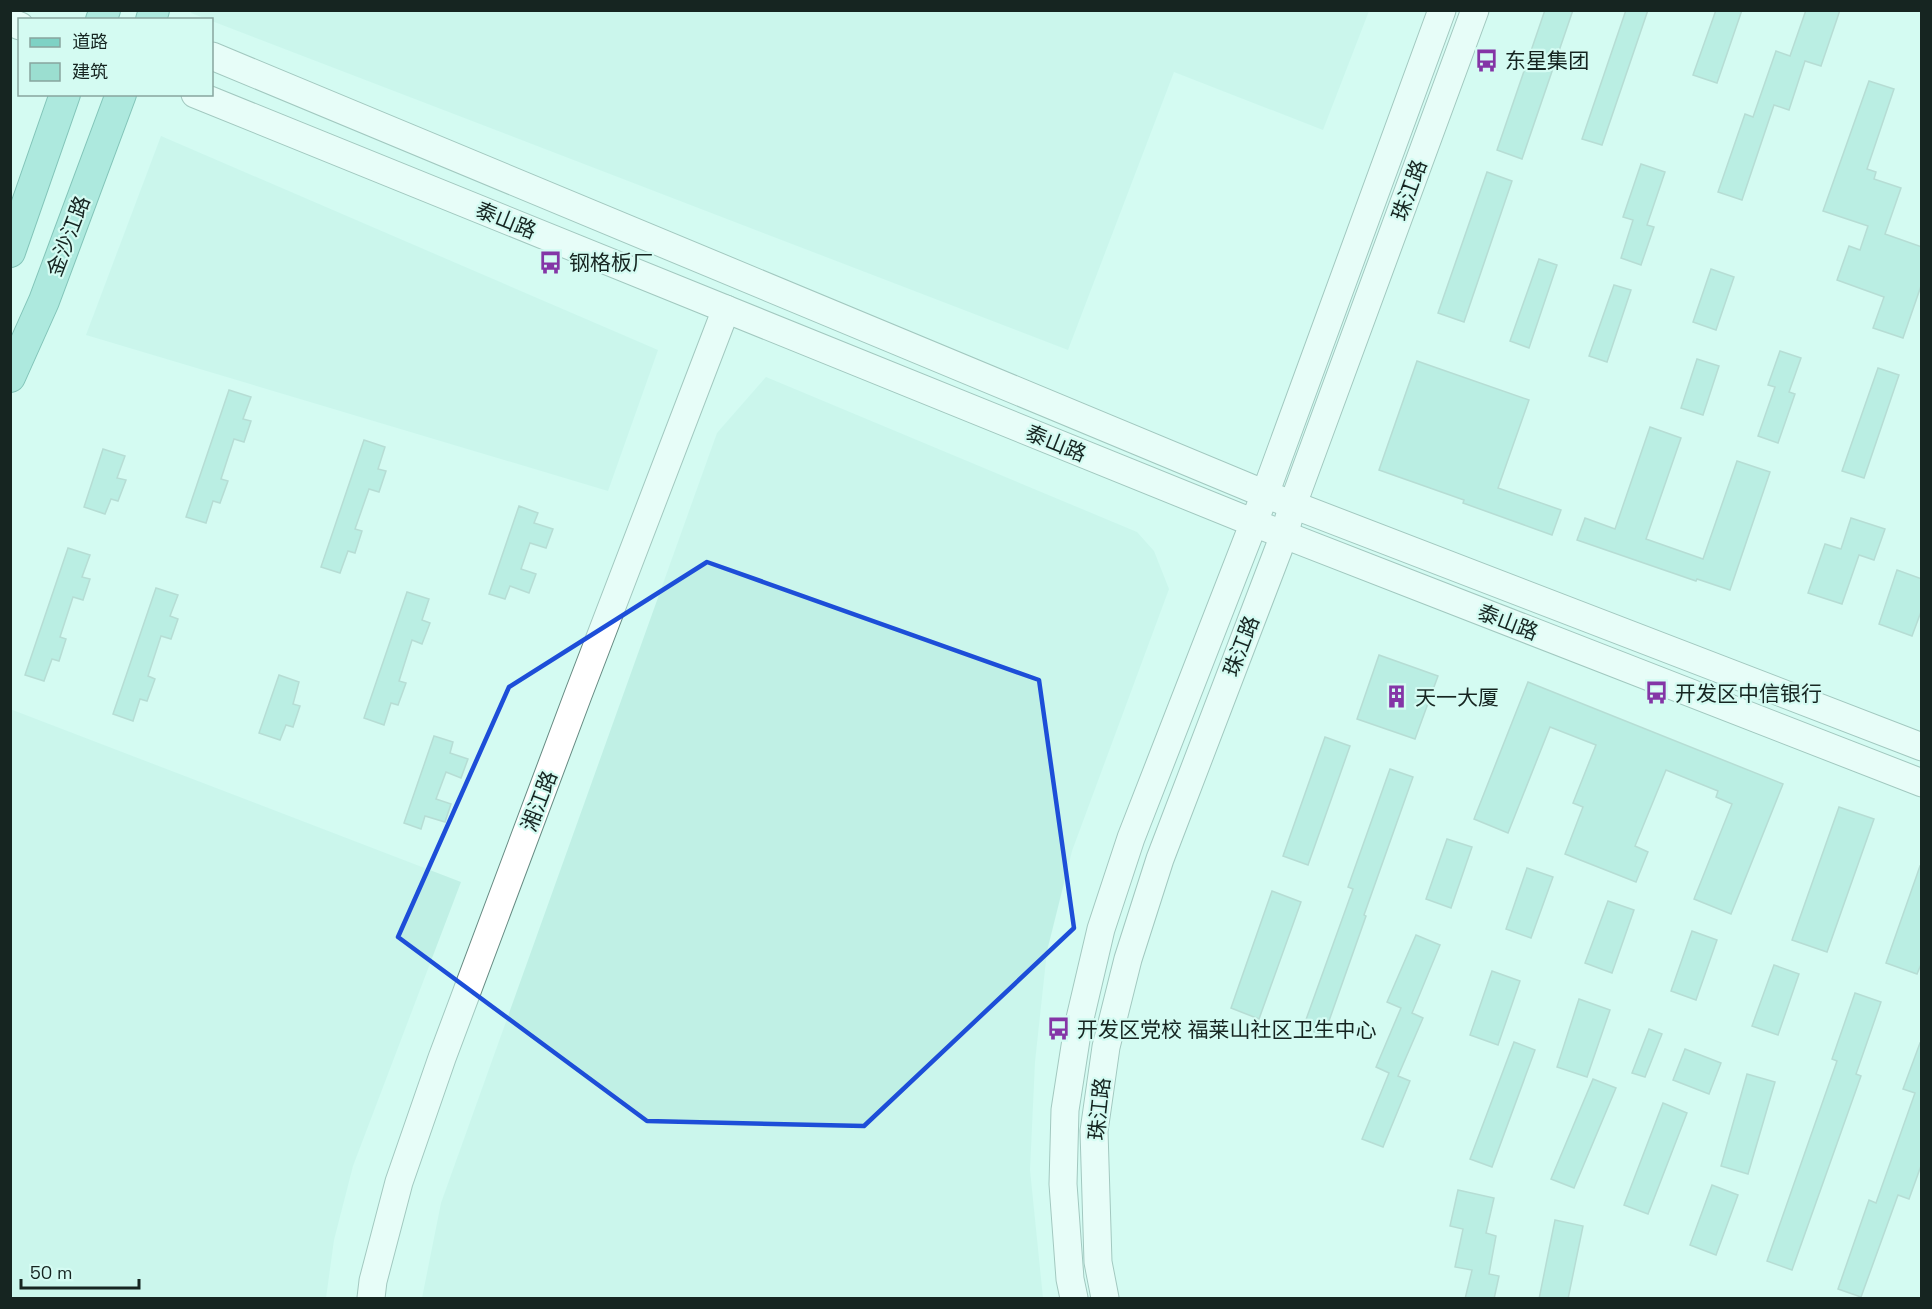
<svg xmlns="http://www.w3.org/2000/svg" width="1932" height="1309" viewBox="0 0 1932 1309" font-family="'Space Grotesk','Noto Sans SC',sans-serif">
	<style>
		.built { fill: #c0f0e5 }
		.building { fill: #9bded0; stroke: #93b8b0; stroke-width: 1.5 }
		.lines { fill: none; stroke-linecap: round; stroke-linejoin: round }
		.secondary-casing { stroke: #678b83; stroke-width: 29 }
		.primary-casing { stroke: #228273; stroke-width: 32 }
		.secondary { stroke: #fff; stroke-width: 27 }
		.primary { stroke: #7ed2c5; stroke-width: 30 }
		.marked { fill: none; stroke: #1d4ed8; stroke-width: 4.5; stroke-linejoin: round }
		.labels { text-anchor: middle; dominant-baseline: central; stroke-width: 4.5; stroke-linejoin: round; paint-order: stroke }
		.poi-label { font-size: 21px; fill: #162521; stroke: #d4fbf2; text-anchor: start }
		.street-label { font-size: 21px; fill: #162521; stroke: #d4fbf2 }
	</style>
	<rect width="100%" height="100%" fill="#d4fbf2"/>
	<g class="built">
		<path d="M192 11V10L1369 11 1323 130 1174 72 1068 350 191 13Z"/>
		<path d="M161 136 658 350 608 491 86 335Z"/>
		<path d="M766 377 1137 532 1154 551 1169 589 1072 851 1047 951 1035 1062 1030 1170 1043 1298H422L441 1203 717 433Z"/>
		<path d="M10 709 461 882 353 1166 334 1240 326 1298H11Z"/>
	</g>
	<g class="building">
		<path d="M1545 10H1573L1522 159 1497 150Z"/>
		<path d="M1626 10H1648L1602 145 1582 139Z"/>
		<path d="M1716 10H1742L1717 83 1693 75Z"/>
		<path d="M1806 10H1840L1821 66 1805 61 1789 110 1774 105 1742 200 1718 192 1745 114 1753 117 1776 51 1790 56Z"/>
		<path d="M1869 81 1894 89 1867 169 1876 172 1874 179 1901 188 1885 234 1922 247V283L1903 338 1873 328 1884 297 1837 280 1849 246 1860 250 1868 226 1823 211Z"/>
		<path d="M1641 164 1665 172 1647 225 1654 227 1641 265 1621 258 1633 220 1623 217Z"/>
		<path d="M1487 172 1512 181 1464 322 1438 313Z"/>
		<path d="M1539 259 1557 265 1529 348 1510 341Z"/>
		<path d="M1711 269 1734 277 1716 330 1693 322Z"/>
		<path d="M1614 285 1631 290 1607 362 1589 356Z"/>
		<path d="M1780 351 1801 358 1789 392 1795 394 1778 443 1758 436 1775 387 1768 385Z"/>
		<path d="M1697 359 1719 366 1703 415 1681 408Z"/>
		<path d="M1417 361 1529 400 1498 488 1561 510 1552 535 1463 503 1464 500 1379 470Z"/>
		<path d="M1878 368 1899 375 1864 478 1842 471Z"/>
		<path d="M229 390 251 397 243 419 251 421 244 442 234 439 221 479 228 481 220 503 213 501 206 523 186 517Z"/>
		<path d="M1650 427 1681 438 1646 539 1703 559 1737 461 1770 472 1730 590 1697 579 1696 581 1577 540 1585 518 1615 529Z"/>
		<path d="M364 440 385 447 378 469 386 471 379 492 369 489 355 529 362 531 355 553 348 551 340 573 321 567Z"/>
		<path d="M103 449 125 456 117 478 126 480 118 501 111 499 105 514 84 507Z"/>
		<path d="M519 506 538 513 534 523 553 529 546 548 530 543 521 569 536 574 529 593 510 586 505 599 489 594Z"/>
		<path d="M1851 518 1885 529 1874 560 1859 555 1842 604 1808 593 1825 544 1841 549Z"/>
		<path d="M68 548 90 555 82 577 90 579 83 600 73 597 60 637 66 639 59 661 52 659 44 681 25 675Z"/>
		<path d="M1897 570 1922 579V609L1912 636 1879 624Z"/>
		<path d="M156 588 178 595 170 616 178 619 171 639 161 636 148 676 155 679 147 701 140 699 133 721 113 714Z"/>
		<path d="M407 592 429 599 422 620 430 623 422 644 412 640 399 681 406 683 398 705 391 703 384 725 364 718Z"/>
		<path d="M1379 655 1438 676 1415 739 1357 719Z"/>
		<path d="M279 675 299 682 293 704 300 706 293 727 286 725 280 740 259 733Z"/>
		<path d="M1528 682 1783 784 1731 914 1694 899 1732 804 1716 797 1718 791 1666 770 1635 846 1648 852 1636 882 1565 854 1583 807 1573 803 1596 745 1550 727 1508 833 1474 819Z"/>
		<path d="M434 736 453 742 450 753 468 759 461 778 446 772 436 799 451 804 445 822 425 816 421 829 404 823Z"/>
		<path d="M1325 737 1350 746 1308 865 1283 856Z"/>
		<path d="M1390 769 1413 777 1364 915 1366 916 1324 1035 1303 1028 1353 889 1348 887Z"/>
		<path d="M1839 807 1874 819 1827 952 1792 940Z"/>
		<path d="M1447 839 1472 847 1451 908 1426 899Z"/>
		<path d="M1920 866 1922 867V962L1917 974 1886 963Z"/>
		<path d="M1527 868 1553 877 1531 938 1506 929Z"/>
		<path d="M1272 891 1301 902 1259 1019 1231 1008Z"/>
		<path d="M1608 901 1634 910 1612 973 1585 963Z"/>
		<path d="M1692 931 1717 940 1696 1000 1671 991Z"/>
		<path d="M1416 935 1440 945 1412 1013 1423 1018 1398 1076 1410 1081 1383 1147 1362 1139 1389 1073 1376 1067 1401 1008 1387 1002Z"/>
		<path d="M1774 965 1799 974 1778 1035 1752 1026Z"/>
		<path d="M1492 971 1520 981 1498 1045 1470 1035Z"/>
		<path d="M1855 993 1881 1002 1856 1074 1861 1076 1792 1270 1767 1261 1837 1061 1832 1059Z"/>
		<path d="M1579 999 1610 1010 1587 1077 1557 1067Z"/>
		<path d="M1649 1029 1662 1034 1645 1077 1632 1073Z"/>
		<path d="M1514 1042 1535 1050 1492 1167 1470 1159Z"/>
		<path d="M1920 1043 1922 1044V1163L1909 1199 1898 1195 1861 1297 1838 1289 1869 1200 1876 1203 1915 1093 1903 1089Z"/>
		<path d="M1685 1049 1721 1063 1709 1094 1673 1080Z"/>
		<path d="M1747 1074 1775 1082 1748 1174 1721 1166Z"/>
		<path d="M1593 1079 1616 1088 1574 1188 1551 1179Z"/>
		<path d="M1663 1103 1687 1113 1648 1214 1624 1205Z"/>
		<path d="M1712 1185 1738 1195 1716 1255 1690 1245Z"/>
		<path d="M1458 1190 1494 1198 1486 1233 1496 1236 1489 1274 1499 1276 1494 1299H1465L1472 1270 1455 1267 1463 1229 1450 1226Z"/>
		<path d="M1555 1220 1583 1226 1568 1299H1539Z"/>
	</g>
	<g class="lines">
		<defs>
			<g id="secondary">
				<path d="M10 22 20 26"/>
				<path d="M212 56 1265 494 1922 747"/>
				<path d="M195 94 1254 523 1922 783"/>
				<path d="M371 1298 373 1281 399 1182 442 1058 578 695 726 309"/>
				<path d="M1074 1298 1070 1279 1063 1184 1065 1110 1078 1027 1101 929 1131 838 1265 494 1442 10"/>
				<path d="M1105 1298 1098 1262 1094 1131 1106 1047 1128 959 1160 859 1284 535 1293 504 1475 10"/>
			</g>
			<g id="primary">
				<path d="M101 20 105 10"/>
				<path d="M151 20 154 10"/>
				<path d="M10 252 65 94"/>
				<path d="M10 377 44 301 121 94"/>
			</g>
		</defs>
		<use href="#secondary" class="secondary-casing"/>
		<use href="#primary" class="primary-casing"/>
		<use href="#secondary" class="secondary"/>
		<use href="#primary" class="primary"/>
	</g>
	<path d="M0 0H1932V1309H0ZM707 562 1039 680 1074 928 864 1126 647 1121 398 937 509 687Z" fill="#d4fbf2" fill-opacity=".55" fill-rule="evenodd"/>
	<path class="marked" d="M707 562 1039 680 1074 928 864 1126 647 1121 398 937 509 687Z"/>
	<defs>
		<symbol id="bus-bare" viewBox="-9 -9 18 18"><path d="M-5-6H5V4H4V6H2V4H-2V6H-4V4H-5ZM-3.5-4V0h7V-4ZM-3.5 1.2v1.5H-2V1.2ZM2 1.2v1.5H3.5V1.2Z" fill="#8435a6" stroke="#d4fbf2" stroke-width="2.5" paint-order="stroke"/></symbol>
		<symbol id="building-bare" viewBox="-9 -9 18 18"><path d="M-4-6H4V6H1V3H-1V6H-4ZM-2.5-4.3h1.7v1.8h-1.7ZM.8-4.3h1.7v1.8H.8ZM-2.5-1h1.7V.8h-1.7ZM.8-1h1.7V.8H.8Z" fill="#8435a6" stroke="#d4fbf2" stroke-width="2.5" paint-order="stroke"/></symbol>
	</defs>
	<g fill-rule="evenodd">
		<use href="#bus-bare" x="1470" y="44" width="33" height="33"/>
		<use href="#bus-bare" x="534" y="246" width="33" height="33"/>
		<use href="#bus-bare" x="1640" y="676" width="33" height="33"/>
		<use href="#building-bare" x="1380" y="680" width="33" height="33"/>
		<use href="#bus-bare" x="1042" y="1012" width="33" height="33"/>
	</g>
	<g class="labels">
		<g class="poi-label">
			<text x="1505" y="60">东星集团</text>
			<text x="569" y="262">钢格板厂</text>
			<text x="1675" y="693">开发区中信银行</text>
			<text x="1415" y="697">天一大厦</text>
			<text x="1077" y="1029">开发区党校 福莱山社区卫生中心</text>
		</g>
		<g class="street-label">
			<text transform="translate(1409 190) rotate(-70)">珠江路</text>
			<text transform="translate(506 220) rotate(22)">泰山路</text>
			<text transform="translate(68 236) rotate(-69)">金沙江路</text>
			<text transform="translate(1056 443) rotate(22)">泰山路</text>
			<text transform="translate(1508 622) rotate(21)">泰山路</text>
			<text transform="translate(1241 646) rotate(-69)">珠江路</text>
			<text transform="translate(539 801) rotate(-69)">湘江路</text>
			<text transform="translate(1099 1109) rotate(-84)">珠江路</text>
		</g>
	</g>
	<rect width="1932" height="1309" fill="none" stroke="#162521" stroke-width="24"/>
	<rect x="18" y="18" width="195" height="78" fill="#d4fbf2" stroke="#88a59e" stroke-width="1.5"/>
	<rect x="30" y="38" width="30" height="9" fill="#7ed2c5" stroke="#88a59e" stroke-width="1.5"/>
	<text x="72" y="48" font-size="18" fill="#162521">道路</text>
	<rect x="30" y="63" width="30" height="18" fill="#9bded0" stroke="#88a59e" stroke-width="1.5"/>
	<text x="72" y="78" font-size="18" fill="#162521">建筑</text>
	<path d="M21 1279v9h118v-9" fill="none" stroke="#162521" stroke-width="3"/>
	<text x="30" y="1279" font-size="18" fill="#162521" stroke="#d4fbf2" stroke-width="4.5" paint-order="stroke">50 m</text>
</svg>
